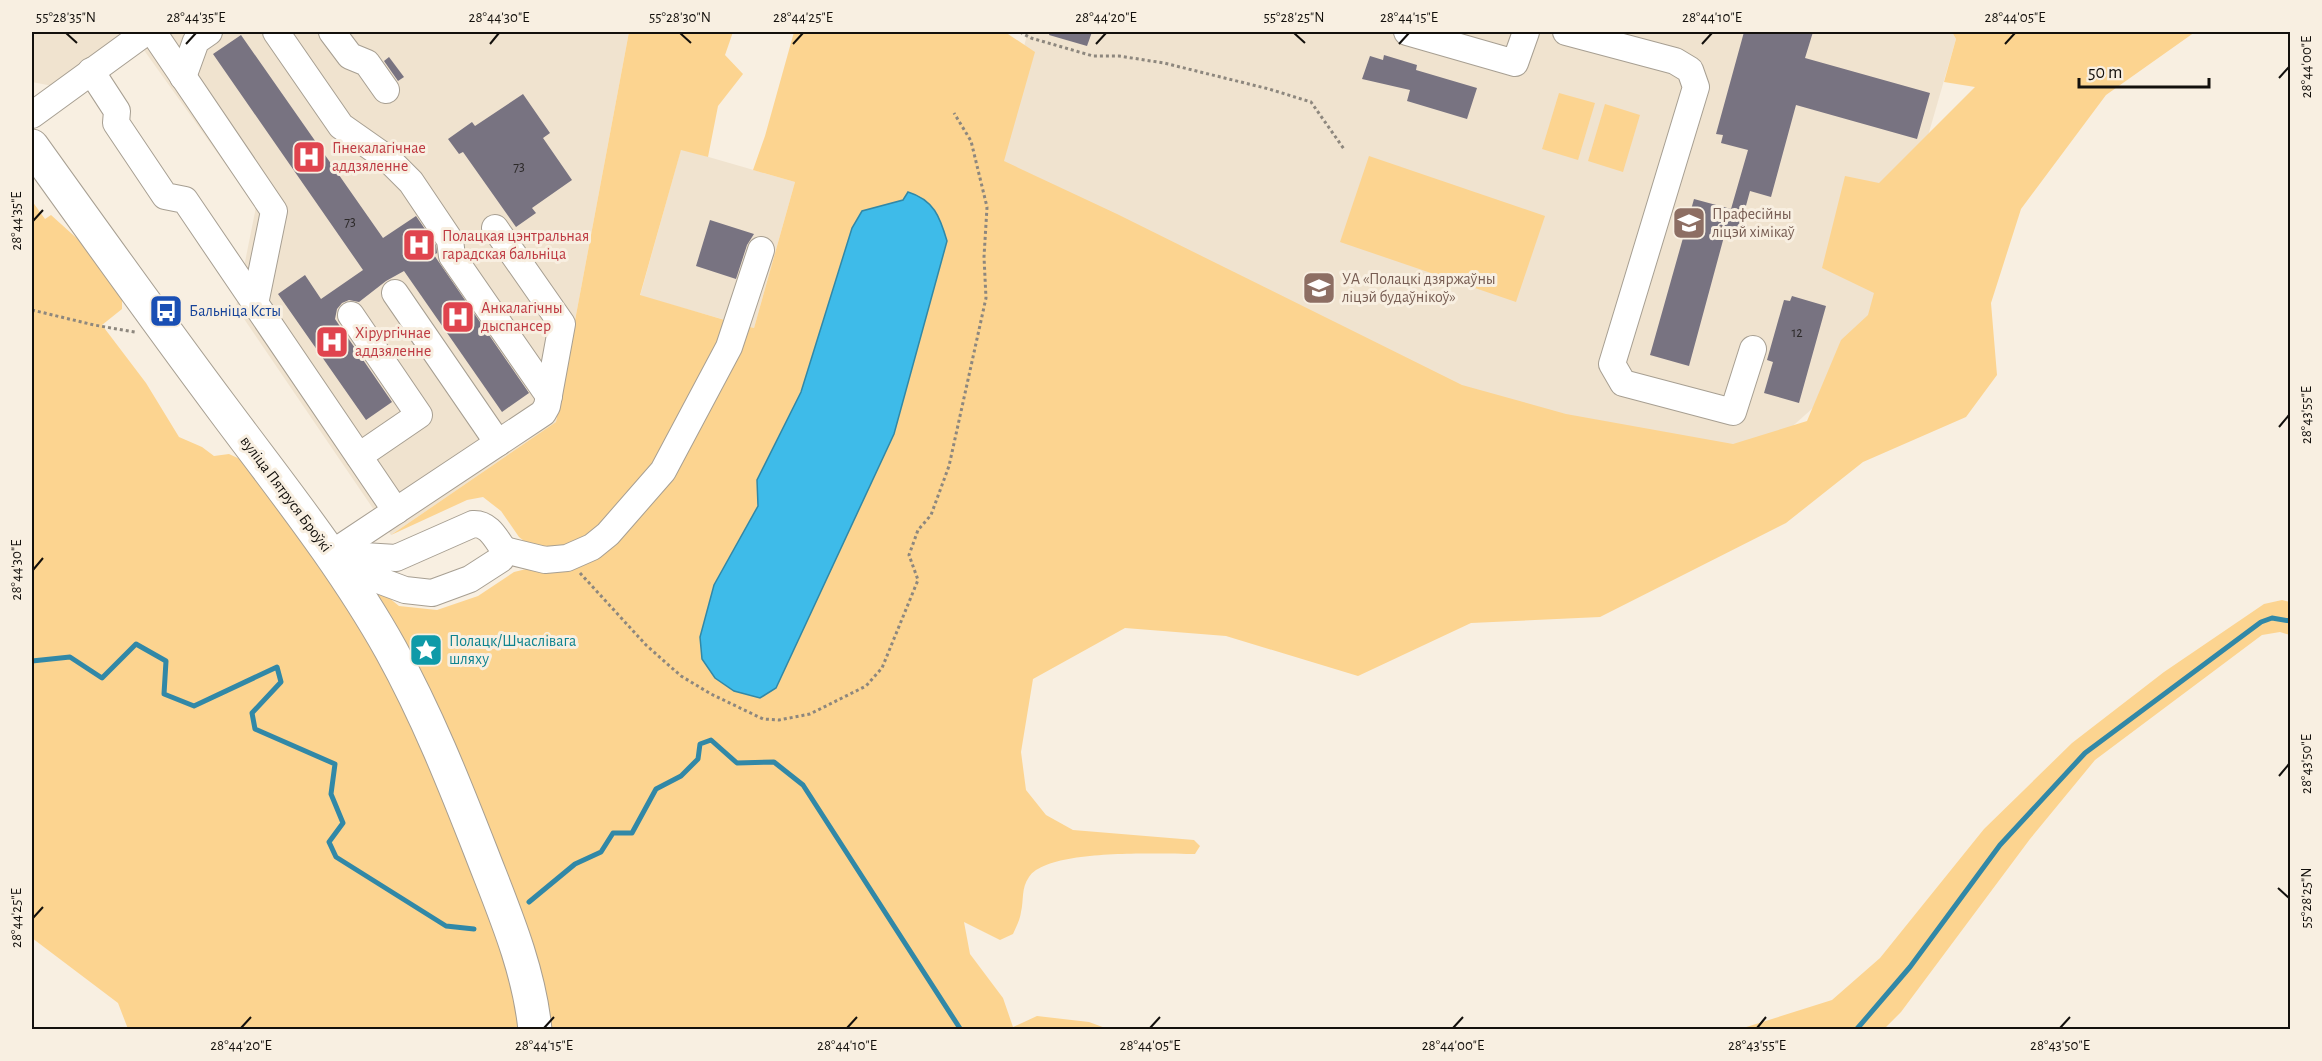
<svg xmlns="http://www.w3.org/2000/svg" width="2322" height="1061" viewBox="0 0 2322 1061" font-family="'Alegreya Sans',sans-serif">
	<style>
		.built { fill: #f0e3cf }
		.green { fill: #fcd490; fill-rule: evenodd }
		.water { fill: #3ebbe9; stroke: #3188a7; stroke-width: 1.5 }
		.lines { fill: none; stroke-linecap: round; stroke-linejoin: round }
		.stream { stroke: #3188a7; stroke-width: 5 }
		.building { fill: #787381 }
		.minor-casing { stroke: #a79f92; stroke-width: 28 }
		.major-casing { stroke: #a79f92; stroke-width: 35 }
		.path { stroke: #8d877e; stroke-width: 3; stroke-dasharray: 3 3; stroke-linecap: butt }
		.minor { stroke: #fff; stroke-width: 26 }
		.major { stroke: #fff; stroke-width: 33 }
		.ticks { fill: none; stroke: #13100c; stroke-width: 2 }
		.labels { text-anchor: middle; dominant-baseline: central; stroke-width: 6; stroke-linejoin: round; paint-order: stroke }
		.number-label { font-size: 14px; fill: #2c2929 }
		.health-label { font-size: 16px; fill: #be3a42; stroke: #f8efe1; text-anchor: start }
		.education-label { font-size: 16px; fill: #785e54; stroke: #f8efe1; text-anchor: start }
		.transit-label { font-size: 16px; fill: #164399; stroke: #f8efe1; text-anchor: start }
		.street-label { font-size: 16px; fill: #13100c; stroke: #f8efe1 }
		.culture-label { font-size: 16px; fill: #0d838f; stroke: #f8efe1; text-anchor: start }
		.neatline { fill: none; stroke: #13100c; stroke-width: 2 }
		.ticks-label { font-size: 15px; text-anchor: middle; fill: #13100c }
	</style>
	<rect width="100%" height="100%" fill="#f8efe1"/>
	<g class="built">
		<path d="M32 32H629L556 422 391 535 236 307 256 207 136 39 58 87 32 82Z"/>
		<path d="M1028 32H1952L1956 39 1862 364 1716 495 1378 399 987 177Z"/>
		<path d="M681 149 795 182 754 328 640 296Z"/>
	</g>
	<g class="green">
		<path d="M629 32H733L725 55 743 74 718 106 708 157 681 150 640 295 728 321 658 468 605 531 565 550 529 545 519 537 501 511 483 497 467 500 391 535 556 422Z"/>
		<path d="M794 32H1005L1035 52 1004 161 1117 214 1462 385 1566 414 1733 444 1807 421 1841 340 1868 315 1874 293 1822 268 1845 176 1879 183 1975 87 1944 82 1956 39 1952 32H2195L2106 95 2021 209 1991 303 1997 375 1966 417 1863 462 1786 523 1600 617 1471 623 1358 676 1226 636 1125 628 1033 679 1021 752 1026 790 1046 815 1073 830 1194 840 1200 846 1195 854C1161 854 1048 848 1029 877 1021 888 1024 900 1021 912 1020 920 1016 927 1013 934L1000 940 964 922 970 954 1003 998 1013 1027 1037 1016 1089 1022 1108 1029H549L372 591 377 588 399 606 437 610 478 596 514 572 596 552 746 326 754 328 795 182 753 170 765 136ZM903 200 700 637 714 585 758 506 757 480 801 392 852 228 862 211Z"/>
		<path d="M1559 93 1595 103 1578 160 1542 149Z"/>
		<path d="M1605 104 1640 115 1623 172 1588 161Z"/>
		<path d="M1369 156 1545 216 1516 302 1340 242Z"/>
		<path d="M32 201 45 219 51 215 82 243 122 298V309L102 325 146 383 179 437 202 447 214 456 229 454 242 460 382 653 480 877 526 1029H128L118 1003 32 938Z"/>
		<path d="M2282 600 2290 602V635L2280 632 2262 635 2095 760 2030 839 1901 1012 1884 1029H1740L1832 1000 1880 958 1984 829 2072 743 2164 672 2264 604Z"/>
	</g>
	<path class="water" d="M908 192C934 200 940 217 947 241L894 434 776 688 760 698 734 691 715 678 702 659 700 637 714 585 758 506 757 480 801 392 852 228 862 211 903 200Z"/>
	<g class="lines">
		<g class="stream">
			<path d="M32 661 70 657 102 678 136 644 166 661 164 694 194 706 277 667 281 682 252 713 255 729 335 764 331 794 343 823 329 842 336 857 446 926 474 929"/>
			<path d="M529 902 575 864 601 852 613 833H632L656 789 681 776 698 759 700 744 711 740 737 763 774 762 803 785 961 1030"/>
			<path d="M1856 1030 1910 967 2000 845 2085 753 2261 622 2272 618 2290 621"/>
		</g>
	</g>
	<g class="building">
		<path d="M1050 32H1092L1087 46 1049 35Z"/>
		<path d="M1744 32H1813L1805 58 1930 93 1917 139 1796 105 1771 197 1750 191 1741 224 1748 225 1744 238 1725 233 1689 366 1650 355 1694 199 1731 209 1748 150 1721 143 1723 135 1716 134Z"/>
		<path d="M241 35 383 238 416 216 436 245 437 253 434 255 529 393 502 412 404 271 386 281 359 302 349 300 342 303 337 309 335 319 392 402 366 420 278 294 305 275 321 299 363 270 213 54Z"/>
		<path d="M1384 55 1417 65 1416 70 1477 88 1467 119 1407 101 1410 90 1362 79 1370 56 1383 60Z"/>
		<path d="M389 57 404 77 398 81 384 61Z"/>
		<path d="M523 94 550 133 543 138 572 180 532 208 536 213 516 227 463 152 459 154 448 139 472 122 475 126Z"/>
		<path d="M710 220 754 234 747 245 736 279 696 266Z"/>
		<path d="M1792 296 1826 306 1799 403 1764 393 1773 362 1767 360 1784 300 1790 301Z"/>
	</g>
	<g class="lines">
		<defs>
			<g id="minor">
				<path d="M153 32 274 211 255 304"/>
				<path d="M276 32 341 126 388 159 411 182 450 240 452 256 549 396"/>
				<path d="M332 32 350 56 367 63 386 90"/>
				<path d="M1407 32 1515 63 1526 32"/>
				<path d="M1566 32 1675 61 1690 70 1696 87 1612 364 1623 383 1733 412 1753 349"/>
				<path d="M91 71 117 111 116 123 165 196 185 200 396 511"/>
				<path d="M183 77 196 41 209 32"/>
				<path d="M32 115 146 32"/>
				<path d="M395 293 498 443"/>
				<path d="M351 315 419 415 359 456"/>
				<path d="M504 550 545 560 567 558 592 547 608 534 663 471 729 347 761 250"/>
				<path d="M331 554 543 413 547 406 562 324 495 228"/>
				<path d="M331 554 396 558 473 524C489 523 496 539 504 550L501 559 470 579 432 593 405 590 373 578 345 574"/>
			</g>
			<path id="major" d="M32 146C95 234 158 322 223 409 281 487 343 564 391 650 427 715 454 783 481 852 503 909 529 968 535 1030"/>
		</defs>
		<use href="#minor" class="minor-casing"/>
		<use href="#major" class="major-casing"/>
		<g class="path">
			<path d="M1020 32 1031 38 1093 56H1119L1164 63 1269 89 1311 102 1344 149"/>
			<path d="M32 310 94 325 135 332"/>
			<path d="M580 573 646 645 681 676 711 694 763 719 779 720 810 714 866 686 882 668 918 580 909 555 918 530 931 515 949 466 986 298 984 257 987 207 971 141 954 113"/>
		</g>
		<use href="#minor" class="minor"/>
		<use href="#major" class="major"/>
	</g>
	<path class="ticks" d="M66 33 77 43M680 33 691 43M1294 33 1305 43M186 44 196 33M490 44 499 33M793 44 803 33M1096 44 1106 33M1399 44 1409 33M1702 44 1712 33M2005 44 2015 33M2279 78 2289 67M33 221 43 210M2279 427 2289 415M33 570 43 558M2279 776 2289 764M2278 888 2289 898M33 918 43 907M241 1028 251 1017M544 1028 554 1017M847 1028 857 1017M1150 1028 1160 1017M1453 1028 1463 1017M1757 1028 1766 1017M2060 1028 2070 1017"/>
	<defs>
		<symbol id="hospital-square" viewBox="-11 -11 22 22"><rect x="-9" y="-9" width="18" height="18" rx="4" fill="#e0444e" stroke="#f8efe1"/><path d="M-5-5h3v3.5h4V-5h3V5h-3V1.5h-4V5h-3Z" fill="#fff"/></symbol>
		<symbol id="university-square" viewBox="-11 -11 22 22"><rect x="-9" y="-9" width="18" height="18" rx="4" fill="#8d6e63" stroke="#f8efe1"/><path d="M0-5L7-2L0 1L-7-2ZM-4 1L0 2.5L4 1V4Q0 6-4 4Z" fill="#fff"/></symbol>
		<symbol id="bus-square" viewBox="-11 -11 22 22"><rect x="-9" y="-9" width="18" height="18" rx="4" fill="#1a4fb4" stroke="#f8efe1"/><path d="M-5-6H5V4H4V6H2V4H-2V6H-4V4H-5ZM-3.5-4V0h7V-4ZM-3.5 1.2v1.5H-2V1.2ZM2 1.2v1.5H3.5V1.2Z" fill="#fff"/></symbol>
		<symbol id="sight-square" viewBox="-11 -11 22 22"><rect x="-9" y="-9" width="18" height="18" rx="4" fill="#0f9aa8" stroke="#f8efe1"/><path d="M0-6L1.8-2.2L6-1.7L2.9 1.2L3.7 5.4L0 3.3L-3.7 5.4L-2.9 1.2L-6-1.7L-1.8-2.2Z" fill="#fff"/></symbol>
	</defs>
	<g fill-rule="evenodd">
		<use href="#hospital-square" x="290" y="138" width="38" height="38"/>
		<use href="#university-square" x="1670" y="204" width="38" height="38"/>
		<use href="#hospital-square" x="400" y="226" width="38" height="38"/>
		<use href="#university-square" x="1300" y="269" width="38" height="38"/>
		<use href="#bus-square" x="147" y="292" width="38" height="38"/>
		<use href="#hospital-square" x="439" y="298" width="38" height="38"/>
		<use href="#hospital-square" x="313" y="323" width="38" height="38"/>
		<use href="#sight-square" x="407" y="631" width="38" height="38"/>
	</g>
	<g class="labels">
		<g class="number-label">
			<text x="519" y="167">73</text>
			<text x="350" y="222">73</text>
			<text x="1797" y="333">12</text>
		</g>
		<g class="health-label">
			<text x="332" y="148">Гінекалагічнае<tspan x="332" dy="18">аддзяленне</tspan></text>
			<text x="442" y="236">Полацкая цэнтральная<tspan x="442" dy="18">гарадская бальніца</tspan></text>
			<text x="481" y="308">Анкалагічны<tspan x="481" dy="18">дыспансер</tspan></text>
			<text x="355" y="333">Хірургічнае<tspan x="355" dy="18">аддзяленне</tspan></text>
		</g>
		<g class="education-label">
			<text x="1712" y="214">Прафесійны<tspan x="1712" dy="18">ліцэй хімікаў</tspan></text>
			<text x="1342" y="279">УА «Полацкі дзяржаўны<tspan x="1342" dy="18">ліцэй будаўнікоў»</tspan></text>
		</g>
		<g class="transit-label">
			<text x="189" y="311">Бальніца Ксты</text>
		</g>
		<g class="street-label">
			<text transform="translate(286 494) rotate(53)">вуліца Пятруся Броўкі</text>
		</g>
		<g class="culture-label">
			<text x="449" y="641">Полацк/Шчаслівага<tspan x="449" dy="18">шляху</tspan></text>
		</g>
	</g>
	<rect width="2322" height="1061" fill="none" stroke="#f8efe1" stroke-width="66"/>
	<path d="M2079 78v9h130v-9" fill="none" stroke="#13100c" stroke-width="3"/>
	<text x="2088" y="78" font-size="18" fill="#13100c" stroke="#f8efe1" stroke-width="4.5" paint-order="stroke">50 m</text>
	<rect x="33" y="33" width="2256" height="995" class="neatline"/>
	<g class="ticks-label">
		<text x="66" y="22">55°28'35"N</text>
		<text x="196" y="22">28°44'35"E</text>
		<text x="499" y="22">28°44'30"E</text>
		<text x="680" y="22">55°28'30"N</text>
		<text x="803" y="22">28°44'25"E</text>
		<text x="1106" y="22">28°44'20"E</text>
		<text x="1294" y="22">55°28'25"N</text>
		<text x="1409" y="22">28°44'15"E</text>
		<text x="1712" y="22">28°44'10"E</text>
		<text x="2015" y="22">28°44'05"E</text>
		<text transform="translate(2306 67) rotate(-90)" y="5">28°44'00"E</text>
		<text transform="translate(16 221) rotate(-90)" y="5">28°44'35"E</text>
		<text transform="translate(2306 415) rotate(-90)" y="5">28°43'55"E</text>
		<text transform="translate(16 570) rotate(-90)" y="5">28°44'30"E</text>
		<text transform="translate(2306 764) rotate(-90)" y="5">28°43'50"E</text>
		<text transform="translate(2306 898) rotate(-90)" y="5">55°28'25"N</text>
		<text transform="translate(16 918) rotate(-90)" y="5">28°44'25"E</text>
		<text x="241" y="1050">28°44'20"E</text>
		<text x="544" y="1050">28°44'15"E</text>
		<text x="847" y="1050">28°44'10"E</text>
		<text x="1150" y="1050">28°44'05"E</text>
		<text x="1453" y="1050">28°44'00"E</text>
		<text x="1757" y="1050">28°43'55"E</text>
		<text x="2060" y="1050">28°43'50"E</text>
	</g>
</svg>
